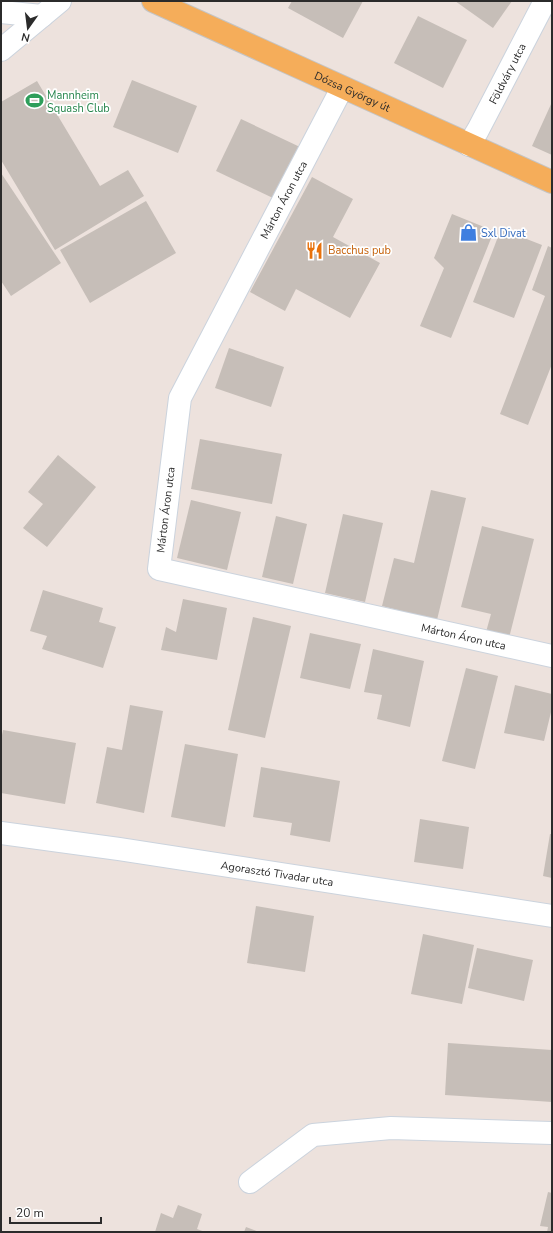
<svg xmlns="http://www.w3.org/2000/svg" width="553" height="1233" viewBox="0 0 553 1233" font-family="'Nunito Sans',sans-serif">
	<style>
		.building { fill: #c6beb8 }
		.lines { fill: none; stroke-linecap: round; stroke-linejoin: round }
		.minor-casing { stroke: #cbd3dd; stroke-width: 24 }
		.major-casing { stroke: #c4c4c4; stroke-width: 24 }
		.minor { stroke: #fff; stroke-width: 22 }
		.major { stroke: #f5ad5a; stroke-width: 22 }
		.labels { text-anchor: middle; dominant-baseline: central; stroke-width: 3.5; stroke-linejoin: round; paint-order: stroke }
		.street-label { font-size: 11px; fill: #2b2b2b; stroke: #fff }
		.leisure-label { font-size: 11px; fill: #27864d; stroke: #fff; text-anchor: start }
		.shop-label { font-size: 11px; fill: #366cbe; stroke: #fff; text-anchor: start }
		.food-label { font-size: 11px; fill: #c56008; stroke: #fff; text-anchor: start }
	</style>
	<rect width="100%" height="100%" fill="#ede2dd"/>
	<g class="building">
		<path d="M292 1H363L343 38 288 8Z"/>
		<path d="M455 1H512L493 28Z"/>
		<path d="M418 16 467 40 443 88 394 63Z"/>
		<path d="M132 80 197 106 178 153 113 127Z"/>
		<path d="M37 81 100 186 128 170 144 196 55 250 1 160V102Z"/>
		<path d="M552 102V155L532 146Z"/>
		<path d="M241 119 300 147 275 199 216 171Z"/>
		<path d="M1 173 61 263 11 296 1 281Z"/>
		<path d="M312 177 353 199 333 237 380 263 350 318 296 289 285 311 250 292Z"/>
		<path d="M146 201 176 253 90 303 60 250Z"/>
		<path d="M452 214 494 231 451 338 420 326 444 268 434 258Z"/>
		<path d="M501 229 542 245 514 318 473 302Z"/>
		<path d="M548 246 552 248V364L528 425 500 414 545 296 532 290Z"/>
		<path d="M229 348 284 367 271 407 215 388Z"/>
		<path d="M200 439 282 454 272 504 191 489Z"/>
		<path d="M58 455 96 487 47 547 23 528 43 504 28 492Z"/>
		<path d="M431 490 466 498 437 620 382 606 394 558 414 563Z"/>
		<path d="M191 500 241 512 227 570 177 558Z"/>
		<path d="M343 514 383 523 365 602 325 593Z"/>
		<path d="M276 516 307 524 293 584 262 577Z"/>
		<path d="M482 526 534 539 509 638 486 632 491 614 461 607Z"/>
		<path d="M43 590 103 608 99 622 116 627 103 668 42 649 47 636 30 631Z"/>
		<path d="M183 599 227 608 217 660 161 650 166 627 176 632Z"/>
		<path d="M253 617 291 626 265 738 228 730Z"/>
		<path d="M310 633 361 644 350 689 300 678Z"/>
		<path d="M373 649 424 661 410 727 377 719 382 695 364 692Z"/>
		<path d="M466 668 498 676 475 769 442 761Z"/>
		<path d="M515 685 552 694V708L544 741 504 733Z"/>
		<path d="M130 705 163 711 144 813 96 803 107 747 122 750Z"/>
		<path d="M3 730 76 743 65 804 1 793V740Z"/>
		<path d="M185 744 238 754 225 827 171 817Z"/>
		<path d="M261 767 340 781 330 842 290 835 292 823 253 817Z"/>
		<path d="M420 819 469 827 463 869 414 862Z"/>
		<path d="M550 834H552V878L543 876Z"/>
		<path d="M256 906 314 916 305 972 247 963Z"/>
		<path d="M423 934 474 945 462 1004 411 994Z"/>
		<path d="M477 948 533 960 524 1001 468 988Z"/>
		<path d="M448 1043 552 1050V1102L445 1095Z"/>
		<path d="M548 1192 552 1193V1232H547L548 1227 540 1226Z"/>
		<path d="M178 1205 202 1214 197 1229 205 1232H155L161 1213 173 1218Z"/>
		<path d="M246 1227 259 1232H244Z"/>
	</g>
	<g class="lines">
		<defs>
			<g id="minor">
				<path d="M1 12 42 16"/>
				<path d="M1 50 60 1"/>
				<path id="s1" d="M342 88 180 398 159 569 552 656"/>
				<path id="s2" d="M469 145 478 130 545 1"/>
				<path id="s3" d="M1 833 119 849 552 916"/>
				<path d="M250 1182 313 1135 391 1128 552 1133"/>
			</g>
			<g id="major">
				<path id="s4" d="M153 1 552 182"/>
			</g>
		</defs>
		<use href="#minor" class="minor-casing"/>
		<use href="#major" class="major-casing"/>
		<use href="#minor" class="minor"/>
		<use href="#major" class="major"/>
	</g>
	<defs>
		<symbol id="stadium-bare" viewBox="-9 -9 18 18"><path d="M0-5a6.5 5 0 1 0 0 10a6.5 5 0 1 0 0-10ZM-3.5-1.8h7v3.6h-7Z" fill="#2e9e5b" stroke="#fff" stroke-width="2.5" paint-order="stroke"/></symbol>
		<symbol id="shop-bare" viewBox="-9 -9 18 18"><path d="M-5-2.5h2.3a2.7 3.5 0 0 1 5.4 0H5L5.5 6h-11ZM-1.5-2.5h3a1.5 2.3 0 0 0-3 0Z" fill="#3f7fe0" stroke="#fff" stroke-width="2.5" paint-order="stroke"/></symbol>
		<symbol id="restaurant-bare" viewBox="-9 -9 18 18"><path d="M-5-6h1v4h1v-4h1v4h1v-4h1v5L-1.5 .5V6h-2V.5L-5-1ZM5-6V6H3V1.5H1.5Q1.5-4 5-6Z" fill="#e8710a" stroke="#fff" stroke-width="2.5" paint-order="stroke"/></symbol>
	</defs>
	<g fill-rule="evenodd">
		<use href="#stadium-bare" x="22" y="88" width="25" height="25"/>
		<use href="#shop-bare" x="456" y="220" width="25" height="25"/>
		<use href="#restaurant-bare" x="302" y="238" width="25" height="25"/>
	</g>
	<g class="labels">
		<g class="street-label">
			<text stroke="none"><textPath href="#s2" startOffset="81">Földváry utca</textPath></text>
			<text stroke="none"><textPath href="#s4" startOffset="219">Dózsa György út</textPath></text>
			<text transform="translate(284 200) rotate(-62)">Márton Áron utca</text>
			<text transform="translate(166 510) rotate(-83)">Márton Áron utca</text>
			<text stroke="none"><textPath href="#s1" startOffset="834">Márton Áron utca</textPath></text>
			<text stroke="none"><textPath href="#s3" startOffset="279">Agorasztó Tivadar utca</textPath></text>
		</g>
		<g class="leisure-label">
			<text x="47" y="95">Mannheim<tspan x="47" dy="13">Squash Club</tspan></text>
		</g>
		<g class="shop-label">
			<text x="481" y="233">Sxl Divat</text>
		</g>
		<g class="food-label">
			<text x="328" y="250">Bacchus pub</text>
		</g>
	</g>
	<rect width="553" height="1233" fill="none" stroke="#2b2b2b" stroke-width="4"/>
	<g transform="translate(28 28) rotate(194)" stroke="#ffffff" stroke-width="3" paint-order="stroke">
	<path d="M0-3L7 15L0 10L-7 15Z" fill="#2b2b2b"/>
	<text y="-6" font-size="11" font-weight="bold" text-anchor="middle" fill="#2b2b2b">N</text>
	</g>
	<path d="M10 1217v6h91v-6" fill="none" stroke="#2b2b2b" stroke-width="2"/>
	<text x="16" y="1217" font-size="12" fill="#2b2b2b" stroke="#ffffff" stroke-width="3" paint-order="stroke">20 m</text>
</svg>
